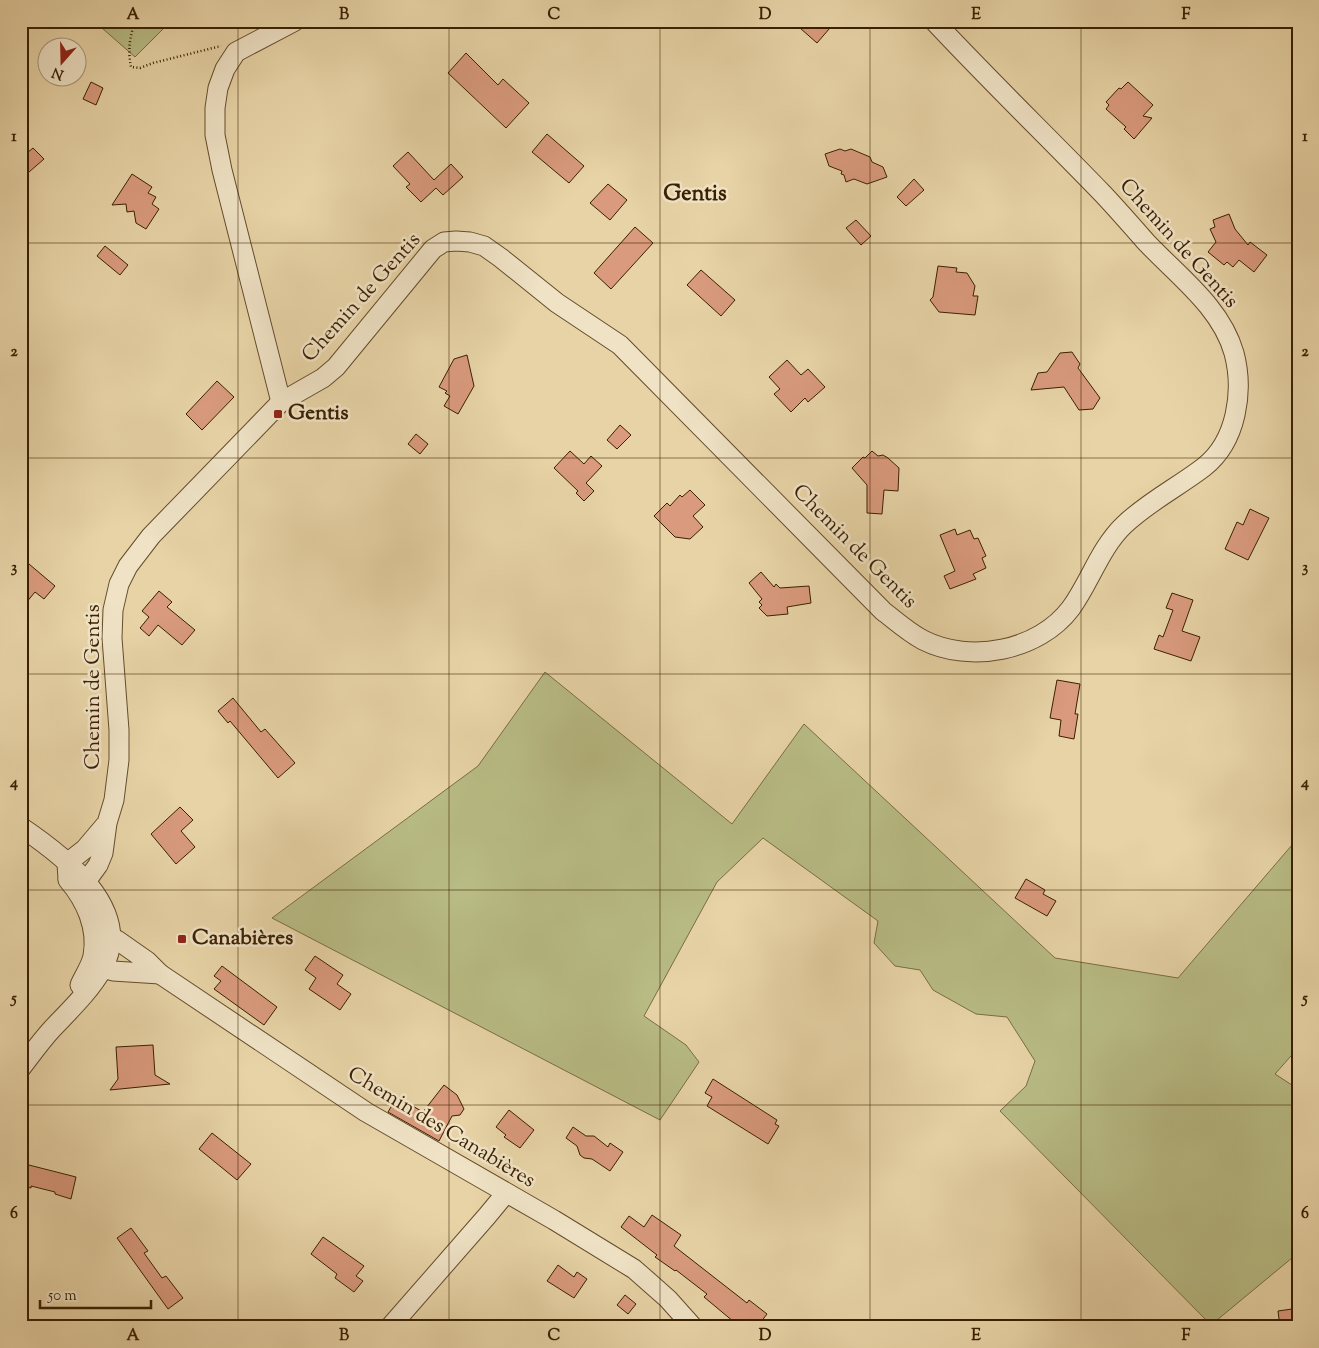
<svg xmlns="http://www.w3.org/2000/svg" width="1319" height="1348" viewBox="0 0 1319 1348" font-family="'Sorts Mill Goudy',serif">
	<style>
		.green { fill: #b8bb84; stroke: #796d43 }
		.building { fill: #d99a7d; stroke: #3a1f02 }
		.lines { fill: none; stroke-linecap: round; stroke-linejoin: round }
		.minor-casing { stroke: #654c2b; stroke-width: 21 }
		.path { stroke: #3a1f02; stroke-width: 2.5; stroke-dasharray: 1 2.5; stroke-linecap: butt }
		.minor { stroke: #efe2c5; stroke-width: 19 }
		.grid { fill: none; stroke: #3a1f02; stroke-width: 1; stroke-opacity: 0.55 }
		.poi-dot { fill: #8f2418; stroke: #efe2c5; stroke-width: 2 }
		.labels { text-anchor: middle; dominant-baseline: central; stroke-width: 5; stroke-linejoin: round; paint-order: stroke }
		.street-label { font-size: 21px; fill: #3a1f02; stroke: #efe2c5 }
		.poi-label { font-size: 21px; font-weight: bold; fill: #3a1f02; stroke: #efe2c5; text-anchor: start }
		.neighbourhood-label { font-size: 22px; font-weight: bold; fill: #3a1f02; stroke: #efe2c5 }
		.neatline { fill: none; stroke: #3a1f02; stroke-width: 2 }
		.grid-label { font-size: 16px; text-anchor: middle; font-weight: bold; fill: #3a1f02 }
	</style>
	<rect width="100%" height="100%" fill="#e7d3a6"/>
	<filter id="stains"><feTurbulence type="fractalNoise" baseFrequency=".004" numOctaves="4"/><feColorMatrix values="0 0 0 0 .2 0 0 0 0 .09 0 0 0 0 .02 0 0 0 .5 -.17"/></filter>
	<radialGradient id="worn" r=".72"><stop offset=".6" stop-color="#630" stop-opacity="0"/><stop offset="1" stop-color="#630" stop-opacity=".3"/></radialGradient>
	<g class="green">
		<path d="M94 21H171L135 57Z"/>
		<path d="M545 672 732 824 804 724 1055 958 1178 978 1298 838V1048L1275 1074 1298 1089V1253L1211 1325 1000 1111 1026 1086 1035 1061 1007 1017 976 1014 933 990 920 970 895 966 874 943 878 921 763 838 717 882 644 1016 686 1045 699 1062 660 1120 272 918 478 766Z"/>
	</g>
	<g class="building">
		<path d="M792 21H836L817 43Z"/>
		<path d="M466 53 498 85 503 79 529 103 506 128 448 73Z"/>
		<path d="M91 82 103 88 96 105 83 99Z"/>
		<path d="M1128 82 1153 105 1143 116 1152 118 1134 139 1124 129 1126 127 1106 109 1109 105 1106 102 1119 88 1121 89Z"/>
		<path d="M547 134 584 166 569 183 532 152Z"/>
		<path d="M33 148 44 159 21 179V158Z"/>
		<path d="M840 149 845 151 851 149 870 157 872 162 883 167 887 177 867 184 854 179 846 182 844 175 841 174 842 171 829 166 825 154Z"/>
		<path d="M408 152 434 180 451 164 463 177 443 195 436 188 421 202 406 187 410 184 393 166Z"/>
		<path d="M132 174 152 187 148 193 156 197 152 204 159 209 146 229 136 223 134 211 127 212 126 204 112 205Z"/>
		<path d="M914 179 924 190 906 206 897 197Z"/>
		<path d="M608 184 627 200 610 220 590 203Z"/>
		<path d="M1229 214 1235 229 1248 245 1250 242 1267 255 1254 272 1239 260 1233 267 1227 262 1224 265 1208 252 1216 242 1210 229 1215 227 1213 220Z"/>
		<path d="M856 220 871 236 861 245 846 228Z"/>
		<path d="M635 227 653 243 611 289 594 273Z"/>
		<path d="M105 246 128 265 120 275 97 256Z"/>
		<path d="M938 266 957 268 956 272 967 273 975 286 973 296H978L975 315 939 312 930 300 933 297Z"/>
		<path d="M701 270 735 300 721 316 687 285Z"/>
		<path d="M1072 352 1080 364 1078 368 1100 398 1093 409 1079 410 1064 387 1031 390 1038 373 1047 372 1060 353Z"/>
		<path d="M467 355 474 386 458 414 444 406 450 396 445 393 447 391 439 387 454 359Z"/>
		<path d="M787 360 801 375 808 369 825 387 808 402 805 398 791 412 774 394 780 389 769 377Z"/>
		<path d="M217 381 234 397 202 430 186 414Z"/>
		<path d="M620 425 631 435 617 449 607 440Z"/>
		<path d="M416 434 428 444 420 454 408 444Z"/>
		<path d="M570 451 584 464 591 456 602 466 586 483 594 491 584 501 576 493 578 491 554 468Z"/>
		<path d="M872 451 878 456 883 455 888 458 899 468 898 491 884 490 882 514 867 513V485L852 468 863 457 865 458Z"/>
		<path d="M690 490 705 505 693 516 703 527 690 539 675 537 654 516 667 503 670 506 680 495 682 497Z"/>
		<path d="M1250 509 1269 518 1248 560 1225 549 1237 522 1243 525Z"/>
		<path d="M955 529 957 535 970 530 974 539 978 538 986 556 982 558 986 568 973 574 976 579 950 589 944 576 955 571 940 535Z"/>
		<path d="M29 564 55 586 44 599 35 592 21 609V573Z"/>
		<path d="M761 572 774 587 776 584 780 588 809 586 811 603 787 607 788 614 767 616 759 608 762 605 759 602 762 599 749 583Z"/>
		<path d="M159 591 172 602 167 607 195 630 182 645 158 625 149 636 140 628 149 617 142 611Z"/>
		<path d="M1172 593 1193 600 1182 631 1200 637 1191 661 1154 649 1159 635 1163 637 1173 610 1166 608Z"/>
		<path d="M1057 680 1080 684 1075 714H1078L1074 739 1059 736 1061 720 1050 718Z"/>
		<path d="M233 698 261 732 265 729 295 763 278 778 230 721 228 723 218 711Z"/>
		<path d="M180 807 193 820 181 831 195 847 176 864 151 834Z"/>
		<path d="M1026 879 1045 890 1043 894 1056 901 1047 916 1015 898Z"/>
		<path d="M315 956 343 975 337 984 351 994 340 1010 309 989 316 978 305 970Z"/>
		<path d="M222 966 277 1007 264 1025 214 989 221 981 214 976Z"/>
		<path d="M153 1045 155 1075 170 1084 110 1090 118 1079 116 1047Z"/>
		<path d="M713 1079 777 1120 775 1124 779 1126 768 1144 707 1106 712 1097 705 1093Z"/>
		<path d="M444 1085 457 1095 464 1109 460 1115 452 1116 439 1141 388 1112 397 1097 423 1112Z"/>
		<path d="M509 1110 534 1130 520 1148 504 1137 506 1135 496 1127Z"/>
		<path d="M573 1127 586 1136H594L608 1147 610 1143 623 1152 610 1171 592 1159 584 1158 580 1155 577 1146 566 1138Z"/>
		<path d="M212 1133 251 1164 237 1180 199 1149Z"/>
		<path d="M21 1163 76 1177 71 1199 55 1194V1192L31 1186V1188L21 1186Z"/>
		<path d="M652 1215 681 1235 674 1246 747 1303 749 1300 767 1314 757 1327H740L704 1297 707 1294 676 1270 675 1271 655 1257 657 1255 621 1227 629 1216 644 1227Z"/>
		<path d="M131 1228 148 1251 144 1253 162 1278 166 1276 183 1298 168 1309 117 1238Z"/>
		<path d="M323 1237 364 1266 356 1276 363 1281 354 1292 335 1278 337 1274 311 1254Z"/>
		<path d="M558 1265 574 1277 577 1272 587 1279 574 1298 547 1281Z"/>
		<path d="M625 1295 636 1304 628 1314 617 1305Z"/>
		<path d="M1292 1309 1294 1327H1280L1278 1311Z"/>
	</g>
	<g class="lines">
		<defs>
			<g id="minor">
				<path d="M281 402 222 170 215 135V108L218 88 225 69 236 52 295 21"/>
				<path d="M107 823 85 849 67 863 68 879 84 880 90 876 98 865 103 853 107 823 114 800 119 760V730L112 638 113 610 119 584 128 566 151 536 281 402 323 378 336 367 433 249 444 242 456 241 470 242 484 246 501 258 557 303 620 345 883 611C896 621 908 632 923 640 970 664 1039 651 1071 608 1090 582 1100 548 1124 525 1148 502 1178 487 1204 467 1237 441 1244 391 1234 353 1221 307 1178 276 1146 242 1132 226 1118 210 1103 194 1047 136 989 80 934 21"/>
				<path d="M21 827C64 856 134 909 103 968 90 991 70 1010 52 1029 41 1041 31 1055 21 1068"/>
				<path d="M68 880C86 901 98 928 93 956 91 966 84 976 80 985"/>
				<path d="M93 959 103 968 113 971 160 974 147 961 117 940 101 941"/>
				<path d="M160 974 366 1112 554 1220 634 1269 668 1299 693 1327"/>
				<path d="M390 1327 487 1216 506 1193"/>
			</g>
		</defs>
		<use href="#minor" class="minor-casing"/>
		<path class="path" d="M136 21C129 35 128 52 131 67L140 68 153 63 221 46"/>
		<use href="#minor" class="minor"/>
	</g>
	<path class="grid" d="M238 21V1327M449 21V1327M660 21V1327M870 21V1327M1081 21V1327M21 243H1298M21 458H1298M21 674H1298M21 890H1298M21 1105H1298"/>
	<g class="poi-dot">
		<rect x="273" y="409" width="10" height="10" rx="2.5"/>
		<rect x="177" y="934" width="10" height="10" rx="2.5"/>
	</g>
	<g class="labels">
		<g class="street-label">
			<text transform="translate(1178 244) rotate(48)">Chemin de Gentis</text>
			<text transform="translate(362 298) rotate(-48)">Chemin de Gentis</text>
			<text transform="translate(854 547) rotate(45)">Chemin de Gentis</text>
			<text transform="translate(94 687) rotate(-90)">Chemin de Gentis</text>
			<text transform="translate(441 1128) rotate(31)">Chemin des Canabières</text>
		</g>
		<g class="poi-label">
			<text x="288" y="414">Gentis</text>
			<text x="192" y="939">Canabières</text>
		</g>
		<g class="neighbourhood-label">
			<text x="695" y="195">Gentis</text>
		</g>
	</g>
	<rect width="1319" height="1348" fill="none" stroke="#e7d3a6" stroke-width="55"/>
	<g transform="translate(62 62) rotate(200)"><circle r="24" fill="#efe2c5" stroke="#a79477"/>
	<path d="M0-4L9 19L0 12L-9 19Z" fill="#8f2418"/>
	<text y="-8" font-size="14" font-weight="bold" text-anchor="middle" fill="#3a1f02">N</text>
	</g>
	<path d="M40 1300v8h111v-8" fill="none" stroke="#3a1f02" stroke-width="2.5"/>
	<text x="48" y="1300" font-size="15" fill="#3a1f02" stroke="#efe2c5" stroke-width="4" paint-order="stroke">50 m</text>
	<rect x="28" y="28" width="1264" height="1292" class="neatline"/>
	<g class="grid-label">
		<text x="133" y="19">A</text>
		<text x="344" y="19">B</text>
		<text x="554" y="19">C</text>
		<text x="765" y="19">D</text>
		<text x="976" y="19">E</text>
		<text x="1186" y="19">F</text>
		<text x="14" y="141">1</text>
		<text x="1305" y="141">1</text>
		<text x="14" y="356">2</text>
		<text x="1305" y="356">2</text>
		<text x="14" y="572">3</text>
		<text x="1305" y="572">3</text>
		<text x="14" y="787">4</text>
		<text x="1305" y="787">4</text>
		<text x="14" y="1003">5</text>
		<text x="1305" y="1003">5</text>
		<text x="14" y="1218">6</text>
		<text x="1305" y="1218">6</text>
		<text x="133" y="1340">A</text>
		<text x="344" y="1340">B</text>
		<text x="554" y="1340">C</text>
		<text x="765" y="1340">D</text>
		<text x="976" y="1340">E</text>
		<text x="1186" y="1340">F</text>
	</g>
	<rect width="100%" height="100%" filter="url(#stains)"/>
	<rect width="100%" height="100%" fill="url(#worn)"/>
</svg>
